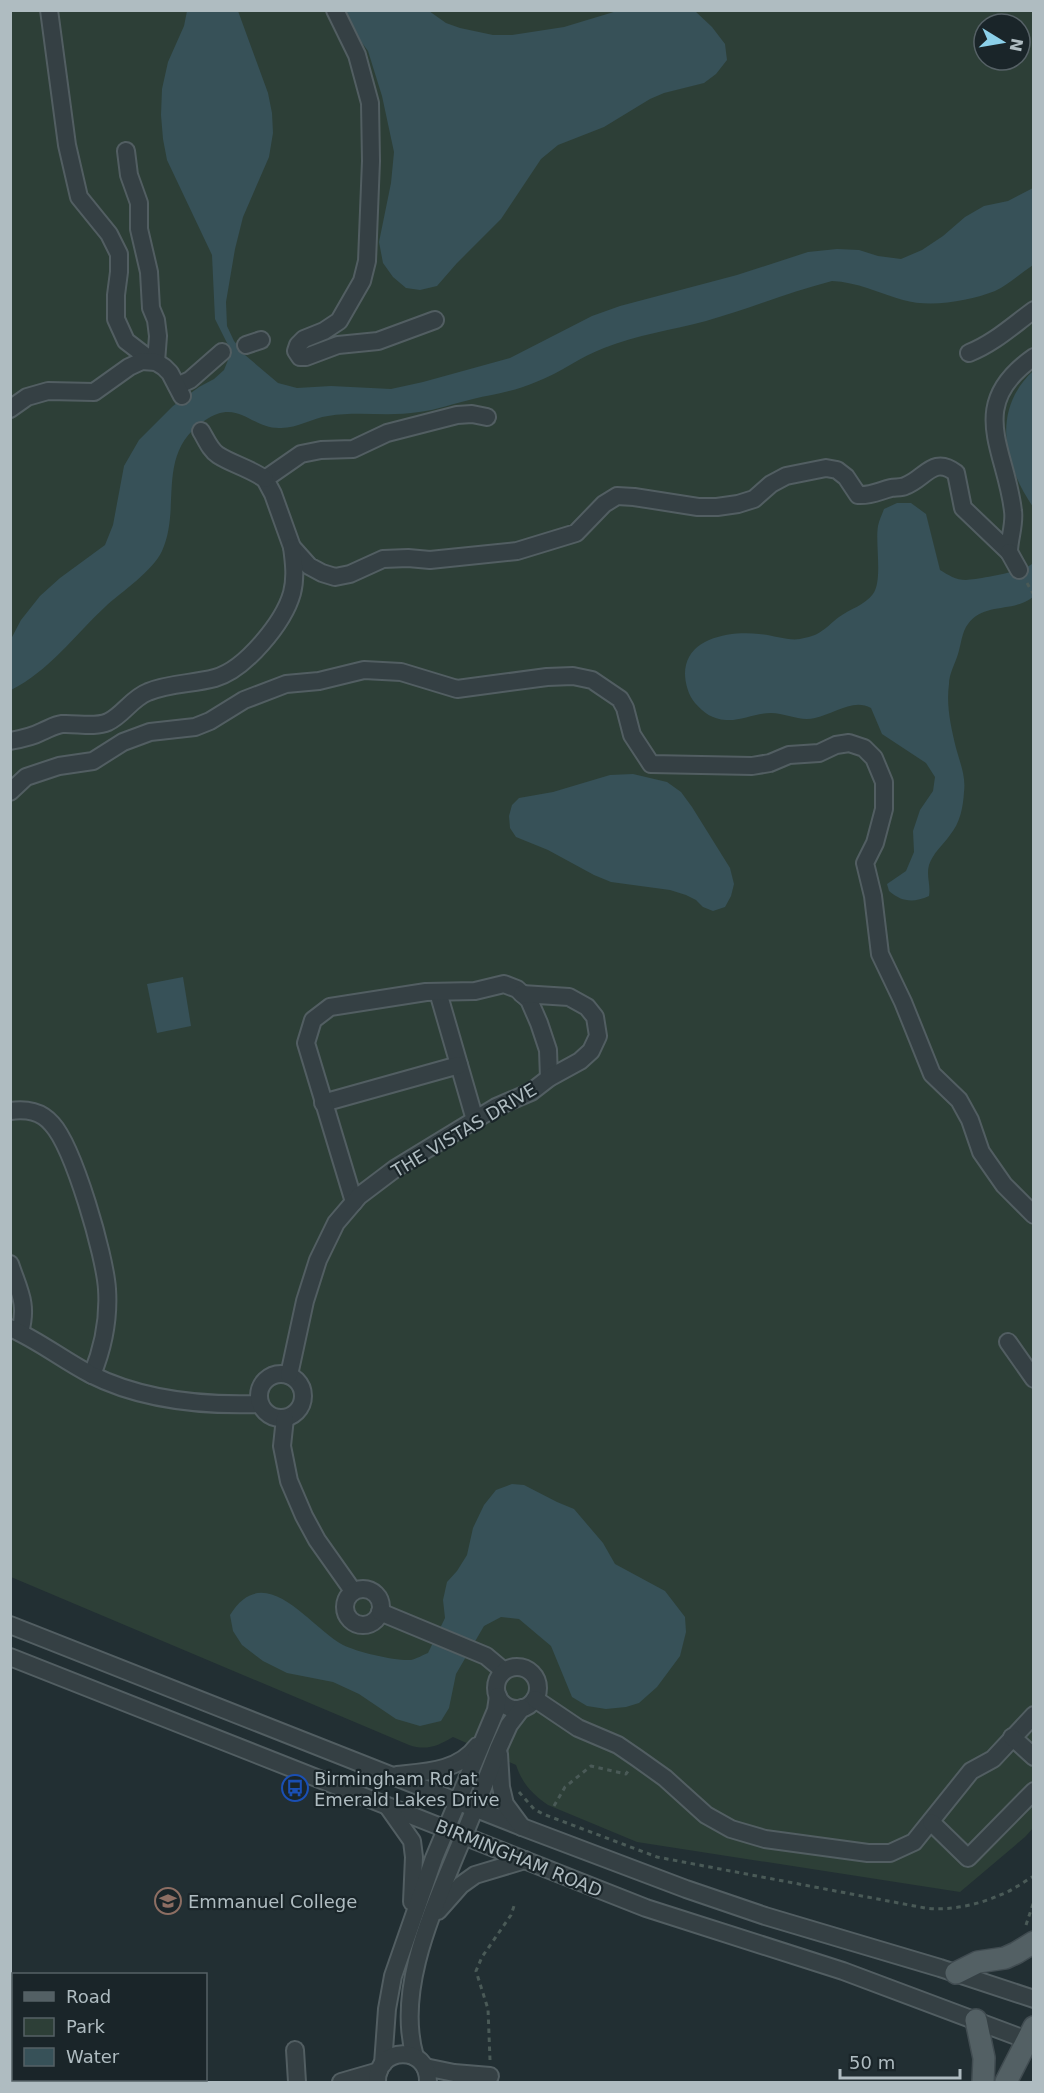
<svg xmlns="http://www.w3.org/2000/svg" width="1044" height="2093" viewBox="0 0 1044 2093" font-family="'DejaVu Sans',sans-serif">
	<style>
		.green { fill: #2d3f37; fill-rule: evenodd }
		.water { fill: #375158 }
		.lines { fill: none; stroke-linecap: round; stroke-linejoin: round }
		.minor-casing { stroke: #525e62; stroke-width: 20 }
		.major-casing { stroke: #414c51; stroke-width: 24 }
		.path { stroke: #4a5a57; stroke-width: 3; stroke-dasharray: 4.5 4.5; stroke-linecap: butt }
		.minor { stroke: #354044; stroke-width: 16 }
		.major { stroke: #536064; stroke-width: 21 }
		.labels { text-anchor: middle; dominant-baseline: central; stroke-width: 4.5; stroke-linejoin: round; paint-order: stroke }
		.street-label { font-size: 18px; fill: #afbcc1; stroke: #1a2529 }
		.poi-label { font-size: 18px; fill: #afbcc1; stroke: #1a2529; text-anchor: start }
	</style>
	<rect width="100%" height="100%" fill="#222f33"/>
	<path class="green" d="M10 11H1033L1034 1827 1025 1837 960 1892 637 1842 548 1805C532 1794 522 1783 516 1765L453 1737C438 1746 426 1751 409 1745L11 1577ZM984 24H1020V60H984Z"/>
	<g class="water">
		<path d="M187 11H238L268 93 272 113 273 133 269 157 243 217 235 249 226 302 227 326 234 341 245 355 278 383 297 388 331 386 391 389 423 382 510 358 592 316 620 306 737 275 808 252 837 249 859 250 878 256 901 259 922 250 943 236 965 217 984 206 1008 201 1033 188V265C1021 273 1008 285 995 291 969 301 931 308 903 300 879 293 857 282 832 281 789 292 749 309 706 321 672 330 637 335 604 348 580 357 560 373 536 382 516 391 495 394 473 399 455 403 437 410 419 412 389 417 358 411 328 416 312 418 296 429 279 428 250 428 238 397 204 421 155 454 182 507 162 551 153 571 121 592 105 607 74 636 49 671 11 690V639L21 620 40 596 60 578 105 545 113 525 124 466 139 440 173 406 199 387 214 379 224 370 228 360V345L215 319 212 255 167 160 163 139 161 115 162 89 168 62 184 26Z"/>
		<path d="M338 11H429L446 23 460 28 493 35H512L564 27 617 11H695L712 27 725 44 727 60 716 74 704 83 664 93 650 99 604 127 558 145 541 159 501 219 457 263 437 286 420 290 406 288 393 277 383 263 379 242 391 183 394 152 382 96 368 51Z"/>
		<path d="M1033 371V507C1004 465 991 410 1033 371Z"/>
		<path d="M897 503H911L926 514 940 570C948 575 956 580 966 580 979 579 1026 571 1033 563V597C1013 613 984 602 968 624 962 631 961 645 958 654 955 664 949 674 949 684 946 706 951 727 956 748 960 763 966 776 964 792 963 808 960 823 950 835 943 845 933 853 929 865 926 876 931 885 929 896 913 903 902 902 889 891L887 884 906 871 914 852 913 831 920 810 933 791 935 777 926 763 882 734 871 708C853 698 834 714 815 718 800 722 786 713 771 713 755 713 741 721 726 720 712 719 704 713 695 703 687 694 683 676 686 665 693 636 734 631 759 634 772 635 788 641 800 639 805 638 813 636 817 634 825 630 832 622 839 617 850 609 865 605 873 594 883 580 875 544 878 526 879 520 882 515 884 509Z"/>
		<path d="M633 774 667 782 681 792 692 807 730 868 734 884 731 896 725 907 713 911 703 907 696 900 686 895 670 890 611 882 594 875 548 850 516 837 510 828 509 816 512 805 519 798 553 792 610 775Z"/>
		<path d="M183 977 191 1026 157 1033 147 984Z"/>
		<path d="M512 1484 524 1485 557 1502 574 1509 603 1543 615 1564 665 1591 685 1617 686 1632 680 1656 657 1687 639 1703 626 1707 606 1709 587 1706 572 1697 551 1646 519 1619 501 1617 484 1626 456 1674 449 1708 441 1721 420 1726 396 1719 359 1694 333 1682 287 1673 263 1661 242 1645 233 1631 230 1615C265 1558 309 1627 343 1645 357 1652 395 1661 411 1660 416 1659 423 1655 428 1653L445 1618 443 1600 447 1582 457 1571 467 1555 473 1528 484 1505 496 1490Z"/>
	</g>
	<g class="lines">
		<defs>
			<g id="minor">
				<path d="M49 10 67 145 79 197 109 234 119 254V272L116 295V319L126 341 152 361"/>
				<path d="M335 10 357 55 370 103 371 161 367 261 362 281 339 321 324 331 304 339 298 345 296 351 300 357H306L338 345 378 341 435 320"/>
				<path d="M126 151 129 175 139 203V229L149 272 151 308 156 320 158 336 156 362"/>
				<path d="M246 345 261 340"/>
				<path d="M969 353C994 343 1012 326 1034 310"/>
				<path d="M177 386 190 380 222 352"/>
				<path d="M10 409 27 397 48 391 94 392 129 367 142 361 156 362 164 367 170 373 182 396"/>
				<path d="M487 417 472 414 457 415 387 433 353 449 321 450 301 454 265 479 273 494 292 547 309 566 322 573 335 577 350 574 383 559 408 558 430 560 517 551 576 533 604 504 617 496 634 497 698 507H717L738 504 754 499 771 484 786 476 826 468 837 470 846 477 858 495C871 496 879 491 891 488 895 487 901 488 905 486 925 479 933 455 956 473L963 508 1009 552C1009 539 1015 524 1013 511 1006 449 965 405 1034 357"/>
				<path d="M201 431C206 439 210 450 218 455 232 464 249 468 265 479"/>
				<path d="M1009 552 1019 570"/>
				<path d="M10 741C21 739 32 737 41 732 49 729 54 725 62 724 77 723 94 728 108 722 123 715 132 698 148 692 169 683 193 684 215 678 245 670 284 622 292 593 296 578 294 562 292 547"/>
				<path d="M10 792 26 777 59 766 93 761 123 742 150 732 195 727 210 721 244 700 286 684 319 681 364 670 401 672 457 689 547 677 573 676 592 680 620 699 625 708 632 735 651 764 752 766 770 763 789 755 819 753 836 745 849 743 864 748 874 758 884 782V809L875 843 865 863 873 896 880 954 903 1002 932 1074 959 1100 970 1120 981 1152 1004 1185 1034 1215"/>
				<path d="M438 992 475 1120"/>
				<path d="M323 1103 459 1065"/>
				<path d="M10 1111C27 1109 41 1111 52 1124 74 1148 105 1256 107 1289 109 1319 103 1348 92 1375"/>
				<path d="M354 1202 306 1043 313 1020 330 1007 426 992 475 991 504 984 517 989 529 1000 539 1023 548 1050 549 1078"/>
				<path d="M10 1264C19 1291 28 1304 20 1332"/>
				<path d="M10 1328C38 1340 63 1360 90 1374 141 1400 204 1406 260 1404"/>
				<path d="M1008 1342 1034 1379"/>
				<circle cx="281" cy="1396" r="22"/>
				<path d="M289 1375 305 1301 318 1260 336 1223 359 1196 396 1168 496 1107 531 1092 549 1078 580 1061 591 1051 598 1036 595 1017 587 1007 569 997 522 994"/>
				<path d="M285 1418 282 1446 289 1481 304 1516 317 1540 353 1591"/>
				<circle cx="363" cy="1607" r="18"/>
				<path d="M380 1612 486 1656 504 1671"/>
				<path d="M10 1625 522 1827 686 1889 765 1916 940 1968 1034 1999"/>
				<path d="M10 1657 646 1908 843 1971 1027 2040"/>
				<circle cx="517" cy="1688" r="21"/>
				<path d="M535 1699 578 1728 618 1745 637 1758 665 1778 706 1815 731 1829 765 1839 868 1853H890L914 1842 971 1771 993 1759 1034 1715"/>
				<path d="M1012 1737 1034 1757"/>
				<path d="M499 1754 501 1787 505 1804 522 1827"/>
				<path d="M397 1775C426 1772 459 1771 477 1746"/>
				<path d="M388 1807 412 1841 414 1857 412 1902"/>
				<path d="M931 1822 968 1858 1034 1791"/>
				<path d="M438 1911 461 1885 475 1875 525 1860"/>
				<path d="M295 2050 297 2082"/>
				<path d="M415 2057C396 1991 431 1915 456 1854 471 1819 485 1783 499 1747L509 1725 522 1708"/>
				<path d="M383 2064 387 2009 393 1976 434 1858 496 1710 498 1696"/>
				<path d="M425 2067 454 2073 490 2076"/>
				<path d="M341 2082 379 2071"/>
				<path d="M377 2082C376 2046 429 2044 428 2082"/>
			</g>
			<g id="major">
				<path d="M956 1973 978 1962 1005 1958 1016 1953 1034 1942"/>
				<path d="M976 2020 984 2058 983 2082"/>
				<path d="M1006 2082 1034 2027"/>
			</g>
		</defs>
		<use href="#minor" class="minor-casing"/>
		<use href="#major" class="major-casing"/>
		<g class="path">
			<path d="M1027 583 1034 595"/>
			<path d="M519 1792 534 1809 543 1814 657 1857 925 1908C949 1911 978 1905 1000 1895 1012 1891 1023 1882 1034 1876"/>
			<path d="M554 1806 565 1787 591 1766 626 1774 628 1771"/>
			<path d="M1026 1925 1034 1901"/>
			<path d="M490 2060 488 2009 476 1971 482 1957 511 1915 514 1906"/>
		</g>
		<use href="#minor" class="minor"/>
		<use href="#major" class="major"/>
	</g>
	<defs>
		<symbol id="bus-ring" viewBox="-11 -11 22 22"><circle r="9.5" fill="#1a2529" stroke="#1a4fb4" stroke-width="1.5"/><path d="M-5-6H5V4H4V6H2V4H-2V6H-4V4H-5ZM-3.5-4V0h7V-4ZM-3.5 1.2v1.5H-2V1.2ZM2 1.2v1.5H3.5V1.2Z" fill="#1a4fb4"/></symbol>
		<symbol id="school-ring" viewBox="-11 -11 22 22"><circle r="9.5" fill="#1a2529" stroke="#8d6e63" stroke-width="1.5"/><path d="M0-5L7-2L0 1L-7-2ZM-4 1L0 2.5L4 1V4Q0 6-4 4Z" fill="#8d6e63"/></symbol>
	</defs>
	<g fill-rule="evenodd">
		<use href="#bus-ring" x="280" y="1773" width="30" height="30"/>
		<use href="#school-ring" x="153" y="1886" width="30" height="30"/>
	</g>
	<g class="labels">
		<g class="street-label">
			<text transform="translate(464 1130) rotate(-31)">THE VISTAS DRIVE</text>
			<text transform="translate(519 1858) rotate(22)">BIRMINGHAM ROAD</text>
		</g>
		<g class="poi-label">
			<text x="314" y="1778">Birmingham Rd at<tspan x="314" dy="21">Emerald Lakes Drive</tspan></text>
			<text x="188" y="1901">Emmanuel College</text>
		</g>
	</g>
	<rect width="1044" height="2093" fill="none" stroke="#afbcc1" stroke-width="24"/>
	<rect x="12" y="1973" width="195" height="108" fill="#1a2529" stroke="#566166" stroke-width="1.5"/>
	<rect x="24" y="1992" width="30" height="9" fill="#536064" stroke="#566166" stroke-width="1.5"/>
	<text x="66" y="2003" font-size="18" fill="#afbcc1">Road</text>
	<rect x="24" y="2018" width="30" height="18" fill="#2d3f37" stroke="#566166" stroke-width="1.5"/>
	<text x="66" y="2033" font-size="18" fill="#afbcc1">Park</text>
	<rect x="24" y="2048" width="30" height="18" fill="#375158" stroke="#566166" stroke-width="1.5"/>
	<text x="66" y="2063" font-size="18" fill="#afbcc1">Water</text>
	<g transform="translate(1002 42) rotate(101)"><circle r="28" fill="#1a2529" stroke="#566166" stroke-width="1.5"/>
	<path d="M0-4.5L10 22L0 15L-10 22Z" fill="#8cd0e9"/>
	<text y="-9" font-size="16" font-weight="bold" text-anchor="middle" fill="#afbcc1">N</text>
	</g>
	<path d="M840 2069v9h120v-9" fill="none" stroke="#afbcc1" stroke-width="3"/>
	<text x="849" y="2069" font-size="18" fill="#afbcc1" stroke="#1a2529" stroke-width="4.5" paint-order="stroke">50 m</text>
</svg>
